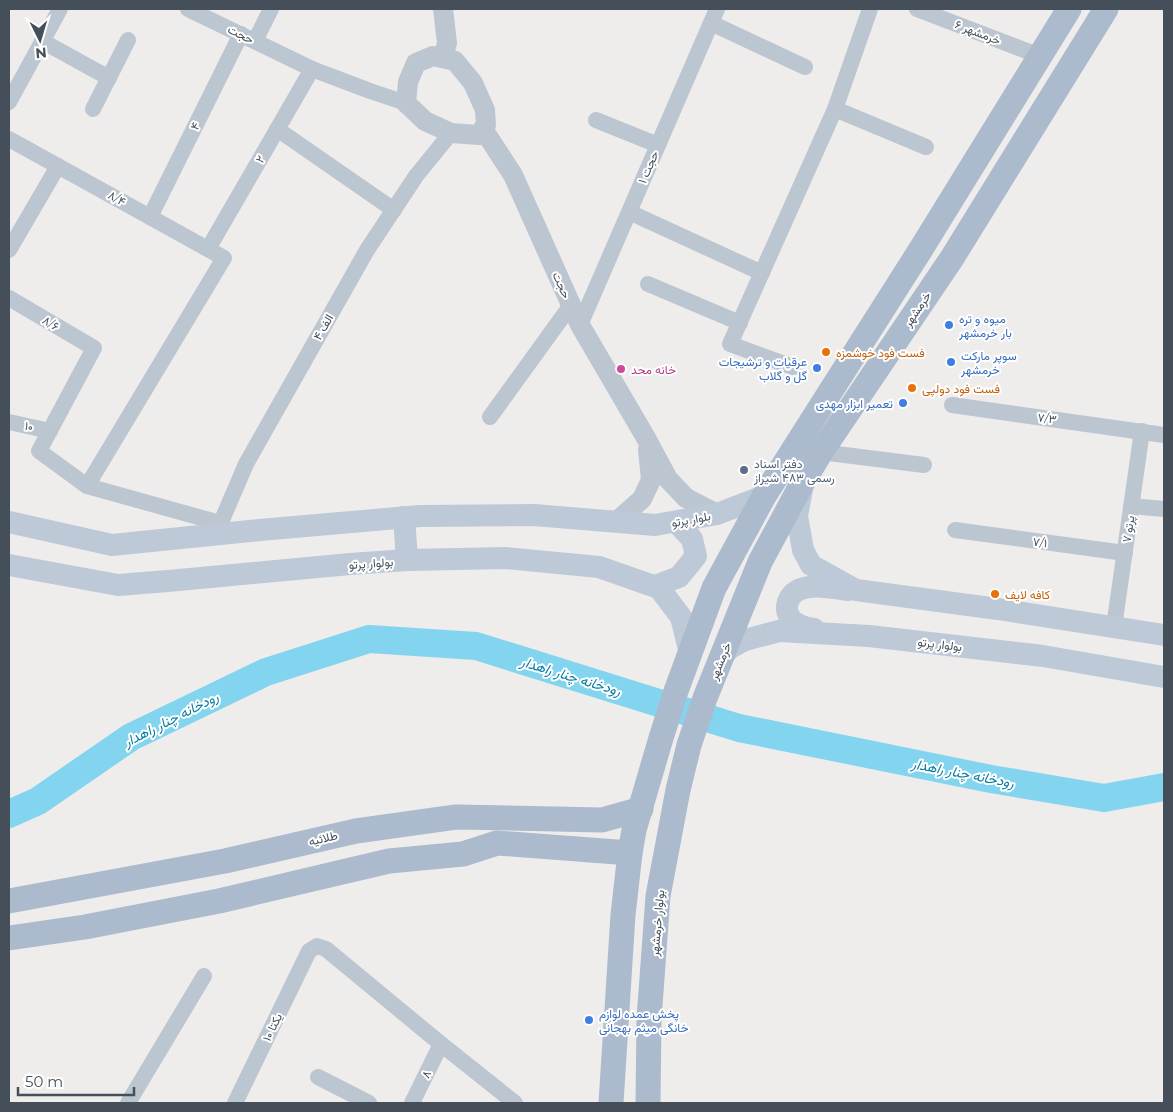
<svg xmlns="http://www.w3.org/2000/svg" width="1173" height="1112" viewBox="0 0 1173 1112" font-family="Montserrat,Vazirmatn,sans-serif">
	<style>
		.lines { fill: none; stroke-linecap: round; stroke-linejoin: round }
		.river { stroke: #83d4ef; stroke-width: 28 }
		.minor { stroke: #bcc6d0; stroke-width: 16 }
		.tertiary { stroke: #bcc6d0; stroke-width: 20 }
		.secondary { stroke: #bec9d7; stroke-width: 22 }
		.primary { stroke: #abbbcd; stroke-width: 25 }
		.shop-dot { fill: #3f7fe0; stroke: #fff; stroke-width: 2 }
		.food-dot { fill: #e8710a; stroke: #fff; stroke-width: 2 }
		.hotel-dot { fill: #d1479c; stroke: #fff; stroke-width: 2 }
		.service-dot { fill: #5c6f8a; stroke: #fff; stroke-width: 2 }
		.labels { text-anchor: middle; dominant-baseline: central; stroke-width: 4; stroke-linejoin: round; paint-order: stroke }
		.street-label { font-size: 12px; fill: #444f5a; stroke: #fff }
		.shop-label { font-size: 12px; fill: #366cbe; stroke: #fff; text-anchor: start }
		.food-label { font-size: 12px; fill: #c56008; stroke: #fff; text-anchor: start }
		.hotel-label { font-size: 12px; fill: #b23c85; stroke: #fff; text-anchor: start }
		.service-label { font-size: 12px; fill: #4e5e75; stroke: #fff; text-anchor: start }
		.water-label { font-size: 14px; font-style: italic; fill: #087da3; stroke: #fff }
	</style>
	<rect width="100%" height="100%" fill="#efecec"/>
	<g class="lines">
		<path class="river" d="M9 814 38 801 131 737 266 672 369 639 476 646 739 728 991 779 1104 798 1164 787"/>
		<g class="minor">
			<path d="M188 9 312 69 370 91 406 103"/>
			<path d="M917 9 1040 56"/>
			<path d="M711 23 805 67"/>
			<path d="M42 41 109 78"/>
			<path d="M255 41 271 9"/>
			<path d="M9 102 60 9"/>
			<path d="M93 109 128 40"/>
			<path d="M835 109 926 147"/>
			<path d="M596 120 658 145"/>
			<path d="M277 129 394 210"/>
			<path d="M9 139 224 258 87 486"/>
			<path d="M629 212 762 273"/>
			<path d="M150 217 241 34"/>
			<path d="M208 249 312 69"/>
			<path d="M9 250 58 166"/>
			<path d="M648 284 740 323"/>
			<path d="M9 298 94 348 39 451 87 486 220 523"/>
			<path d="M580 325 717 9"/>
			<path d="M793 367 730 344 835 109 870 9"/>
			<path d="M952 405 1164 435"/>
			<path d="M490 417 571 305"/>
			<path d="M9 422 50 431"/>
			<path d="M821 452 924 465"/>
			<path d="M1131 506 1164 509"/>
			<path d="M955 530 1125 553"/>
			<path d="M216 534 246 464 367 250 416 176 451 133"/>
			<path d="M1114 627 1142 431"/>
			<path d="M318 1077 369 1103"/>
			<path d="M128 1103 204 976"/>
			<path d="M235 1103 309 951 317 946 326 949 441 1044 515 1103"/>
			<path d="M412 1103 441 1044"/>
		</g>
		<g class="tertiary">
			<path d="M433 56 455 61 473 83 485 110 486 125 479 135 451 133 425 121 406 103 408 82 416 63Z"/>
			<path d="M443 58 447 43 443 9"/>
			<path d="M483 129 513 175 580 325 646 438 668 479 686 498 717 514"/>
			<path d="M616 522 642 499 651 480 648 450"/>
		</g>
		<g class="secondary">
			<path d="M802 489 797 516 803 550 811 565 856 590 998 609 1164 635"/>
			<path d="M404 517 407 560"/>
			<path d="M9 522 112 545 260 530 420 516 534 515 655 525 717 514 764 496"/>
			<path d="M9 565 118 585 168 581 350 564 407 560 506 558 599 567 659 588 681 617 690 653"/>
			<path d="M655 586 679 577 696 556 692 539 676 522"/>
			<path d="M814 629C807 628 798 626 792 620 782 610 788 593 801 589 815 584 833 588 848 590"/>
			<path d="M722 657 730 648 745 640 779 631 869 636 1043 656 1164 677"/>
		</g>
		<g class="primary">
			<path d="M9 901 225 861 356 831 456 817 602 820 641 809"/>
			<path d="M9 938 85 927 219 901 389 861 463 854 497 843 630 853"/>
			<path d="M611 1103 623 915 630 853 634 830 661 738 676 691 714 588 764 496 921 249 1069 9"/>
			<path d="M648 1103 649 1019 658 896 678 790 689 745 705 698 760 562 804 480 821 452 952 258 1106 9"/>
		</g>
	</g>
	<g class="shop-dot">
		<circle cx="949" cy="325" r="5"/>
		<circle cx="951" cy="362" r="5"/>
		<circle cx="817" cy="368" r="5"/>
		<circle cx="903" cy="403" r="5"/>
		<circle cx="589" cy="1020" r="5"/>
	</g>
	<g class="food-dot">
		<circle cx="826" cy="352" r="5"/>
		<circle cx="912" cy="388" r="5"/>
		<circle cx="995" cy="594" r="5"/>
	</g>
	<circle class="hotel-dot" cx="621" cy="369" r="5"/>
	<circle class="service-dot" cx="744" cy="470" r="5"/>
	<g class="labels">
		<g class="street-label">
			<text transform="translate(978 32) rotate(21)">خرمشهر ۶</text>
			<text transform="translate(241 34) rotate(26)">حجت</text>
			<text transform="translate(195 126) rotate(-64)">۴</text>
			<text transform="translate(260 159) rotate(-60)">۲</text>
			<text transform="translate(648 167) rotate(-67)">حجت ۱</text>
			<text transform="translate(117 198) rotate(29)">۸/۴</text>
			<text transform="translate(562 285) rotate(66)">حجت</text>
			<text transform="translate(917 309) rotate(-56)">خرمشهر</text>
			<text transform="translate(51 323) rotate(31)">۸/۶</text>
			<text transform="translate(323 327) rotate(-60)">۴ الف</text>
			<text transform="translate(1047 418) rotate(8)">۷/۳</text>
			<text transform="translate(29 426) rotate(12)">۱۰</text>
			<text transform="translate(691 519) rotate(-10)">بلوار پرتو</text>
			<text transform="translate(1128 529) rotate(-82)">پرتو ۷</text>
			<text transform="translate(1040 542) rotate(8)">۷/۱</text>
			<text transform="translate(371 563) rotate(-4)">بولوار پرتو</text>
			<text transform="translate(940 644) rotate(7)">بولوار پرتو</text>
			<text transform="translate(720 661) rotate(-68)">خرمشهر</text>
			<text transform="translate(323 838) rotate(-13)">طلائیه</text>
			<text transform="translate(657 923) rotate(-85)">بولوار خرمشهر</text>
			<text transform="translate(272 1027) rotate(-64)">۱۰ یکتا</text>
			<text transform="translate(426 1074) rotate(-64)">۸</text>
		</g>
		<g class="shop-label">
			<text x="959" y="318">میوه و تره<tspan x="959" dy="14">بار خرمشهر</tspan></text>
			<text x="961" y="355">سوپر مارکت<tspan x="961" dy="14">خرمشهر</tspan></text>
			<text x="807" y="361" text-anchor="end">عرقیات و ترشیجات<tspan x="807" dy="14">گل و گلاب</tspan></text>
			<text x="893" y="403" text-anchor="end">تعمیر ابزار مهدی</text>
			<text x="599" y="1013">پخش عمده لوازم<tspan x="599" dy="14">خانگی میثم بهجانی</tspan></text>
		</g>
		<g class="food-label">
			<text x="836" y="352">فست فود خوشمزه</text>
			<text x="922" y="388">فست فود دولپی</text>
			<text x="1005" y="594">کافه لایف</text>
		</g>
		<g class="hotel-label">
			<text x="631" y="369">خانه محد</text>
		</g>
		<g class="service-label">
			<text x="754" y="463">دفتر اسناد<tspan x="754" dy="14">رسمی ۴۸۳ شیراز</tspan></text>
		</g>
		<g class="water-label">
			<text transform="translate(571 676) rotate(17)">رودخانه چنار راهدار</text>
			<text transform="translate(171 719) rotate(-27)">رودخانه چنار راهدار</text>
			<text transform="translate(963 773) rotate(11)">رودخانه چنار راهدار</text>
		</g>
	</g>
	<rect width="1173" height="1112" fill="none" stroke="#444f5a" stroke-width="20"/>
	<g transform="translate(40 40) rotate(175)" stroke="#ffffff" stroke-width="4" paint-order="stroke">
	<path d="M0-4L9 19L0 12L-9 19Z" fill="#444f5a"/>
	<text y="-8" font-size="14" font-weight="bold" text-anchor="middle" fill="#444f5a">N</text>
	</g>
	<path d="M18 1087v8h116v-8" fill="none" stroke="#444f5a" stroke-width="2.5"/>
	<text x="25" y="1087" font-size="15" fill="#444f5a" stroke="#ffffff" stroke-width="4" paint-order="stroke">50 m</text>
</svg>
